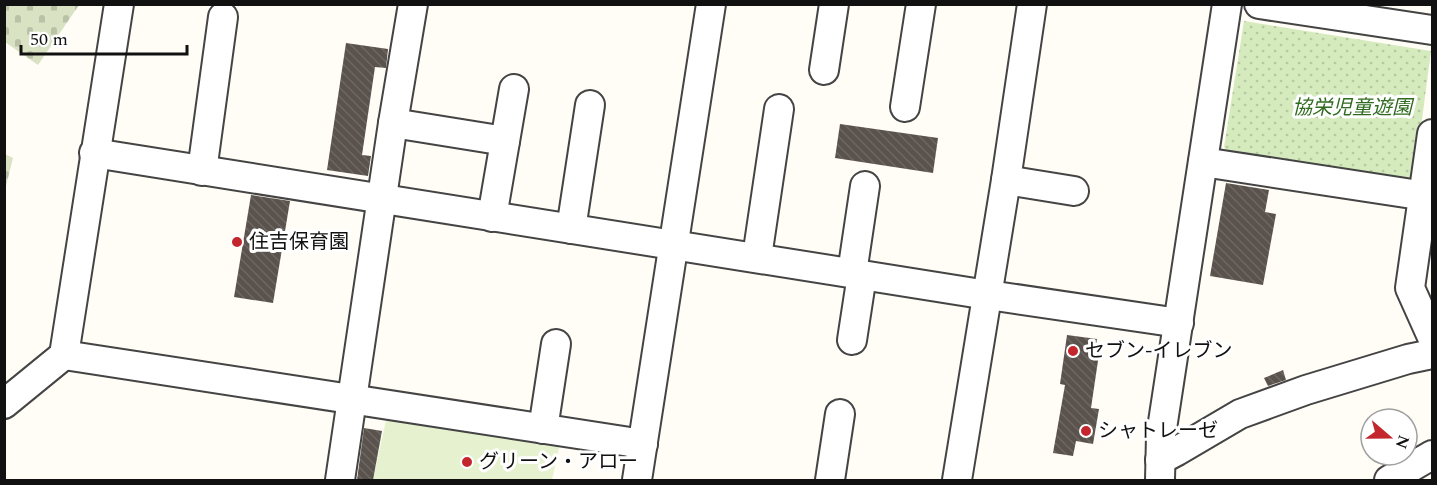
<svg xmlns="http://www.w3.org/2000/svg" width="1437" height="485" viewBox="0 0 1437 485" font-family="Spectral,'Noto Sans JP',serif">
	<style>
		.cemetery { fill: url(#cemetery-stones) }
		.park { fill: url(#park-dots) }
		.pitch { fill: #e6f2cf }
		.building { fill: url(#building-back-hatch) }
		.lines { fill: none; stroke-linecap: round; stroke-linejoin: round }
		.minor-casing { stroke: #444; stroke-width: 32 }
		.minor { stroke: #fff; stroke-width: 28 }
		.poi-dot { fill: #c4262e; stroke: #fff; stroke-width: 2 }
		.labels { text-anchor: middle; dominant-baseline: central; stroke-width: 6; stroke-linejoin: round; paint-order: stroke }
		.park-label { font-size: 20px; font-style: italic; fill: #2f6b1f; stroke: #fff }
		.poi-label { font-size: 20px; fill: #111; stroke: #fff; text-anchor: start }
	</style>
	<defs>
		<pattern id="cemetery-stones" width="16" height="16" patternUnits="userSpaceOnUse" patternTransform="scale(1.5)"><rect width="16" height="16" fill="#d9e3c4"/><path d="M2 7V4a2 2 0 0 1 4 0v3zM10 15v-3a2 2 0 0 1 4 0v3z" fill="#b9c2a7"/></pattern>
		<pattern id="park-dots" width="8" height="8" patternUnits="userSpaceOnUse" patternTransform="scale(1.5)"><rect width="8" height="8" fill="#d5ebbd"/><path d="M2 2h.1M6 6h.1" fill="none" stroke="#b6c8a1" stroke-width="1.8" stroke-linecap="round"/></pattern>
		<pattern id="building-back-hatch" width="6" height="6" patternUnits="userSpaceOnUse" patternTransform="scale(1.5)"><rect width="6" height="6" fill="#5a524d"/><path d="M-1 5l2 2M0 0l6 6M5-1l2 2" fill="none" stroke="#6d6662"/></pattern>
	</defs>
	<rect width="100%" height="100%" fill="#fffdf5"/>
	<g class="cemetery">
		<path d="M4 5 5 4 79 5 38 65 5 42Z"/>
		<path d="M5 154 13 158 5 190 4 155Z"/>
	</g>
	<path class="park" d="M1244 21 1431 51 1414 180 1229 156 1224 147Z"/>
	<path class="pitch" d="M389 418 560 444 552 480H373L386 420Z"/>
	<g class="building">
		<path d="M346 43 388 49 386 68 375 67 362 155 371 156 368 176 327 170Z"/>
		<path d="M840 124 938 138 933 173 835 158Z"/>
		<path d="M1226 183 1269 190 1265 212 1276 214 1263 285 1210 276Z"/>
		<path d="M251 195 290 201 273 303 234 297Z"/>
		<path d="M1067 335 1097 339 1095 353 1099 354 1091 408 1099 409 1093 444 1076 441 1073 456 1053 453 1065 385 1060 384Z"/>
		<path d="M1283 370 1286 380 1268 386 1264 378Z"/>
		<path d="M364 428 382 431 373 480H357Z"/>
	</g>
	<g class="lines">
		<defs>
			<g id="minor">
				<path d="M1259 4 1432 30"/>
				<path d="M824 70 834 4"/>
				<path d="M905 107 921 4"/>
				<path d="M393 123 505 141"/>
				<path d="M1432 134 1410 288 1432 337"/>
				<path d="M94 153 975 293 1179 323"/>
				<path d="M1203 162 1432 197"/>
				<path d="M202 171 223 17"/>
				<path d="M1006 180 1074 191"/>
				<path d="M492 217 514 89"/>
				<path d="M571 229 590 105"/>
				<path d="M757 257 779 109"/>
				<path d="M852 273 865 186"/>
				<path d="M852 340 862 275"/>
				<path d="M64 355 643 444"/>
				<path d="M4 404 64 355 119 4"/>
				<path d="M543 429 556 344"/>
				<path d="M1160 460 1177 451 1240 414 1306 390 1408 359 1432 354"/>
				<path d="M340 480 393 123 413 4"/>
				<path d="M637 480 711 4"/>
				<path d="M830 480 840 414"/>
				<path d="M957 480 1006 180 1032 4"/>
				<path d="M1160 480 1161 435 1227 4"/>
				<path d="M1389 480 1432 455"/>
			</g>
		</defs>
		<use href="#minor" class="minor-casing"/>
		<use href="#minor" class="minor"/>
	</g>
	<g class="poi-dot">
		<circle cx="237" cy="242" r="6"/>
		<circle cx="1073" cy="351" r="6"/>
		<circle cx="1086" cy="431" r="6"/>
		<circle cx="467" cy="462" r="6"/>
	</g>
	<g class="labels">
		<g class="park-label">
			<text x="1352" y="108">協栄児童遊園</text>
		</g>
		<g class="poi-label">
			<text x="249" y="242">住吉保育園</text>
			<text x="1085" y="351">セブン-イレブン</text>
			<text x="1098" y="431">シャトレーゼ</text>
			<text x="479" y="462">グリーン・アロー</text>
		</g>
	</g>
	<rect width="1437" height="485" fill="none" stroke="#111111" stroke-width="12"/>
	<g transform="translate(1389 437) rotate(110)"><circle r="28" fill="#ffffff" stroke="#a0a0a0" stroke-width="1.5"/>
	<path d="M0-4.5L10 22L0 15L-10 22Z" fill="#c4262e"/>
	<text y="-9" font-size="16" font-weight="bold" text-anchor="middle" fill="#111111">N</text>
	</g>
	<path d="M21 45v9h166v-9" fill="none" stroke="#111111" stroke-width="3"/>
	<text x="30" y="45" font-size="18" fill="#111111" stroke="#ffffff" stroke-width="4.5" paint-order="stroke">50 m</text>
</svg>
